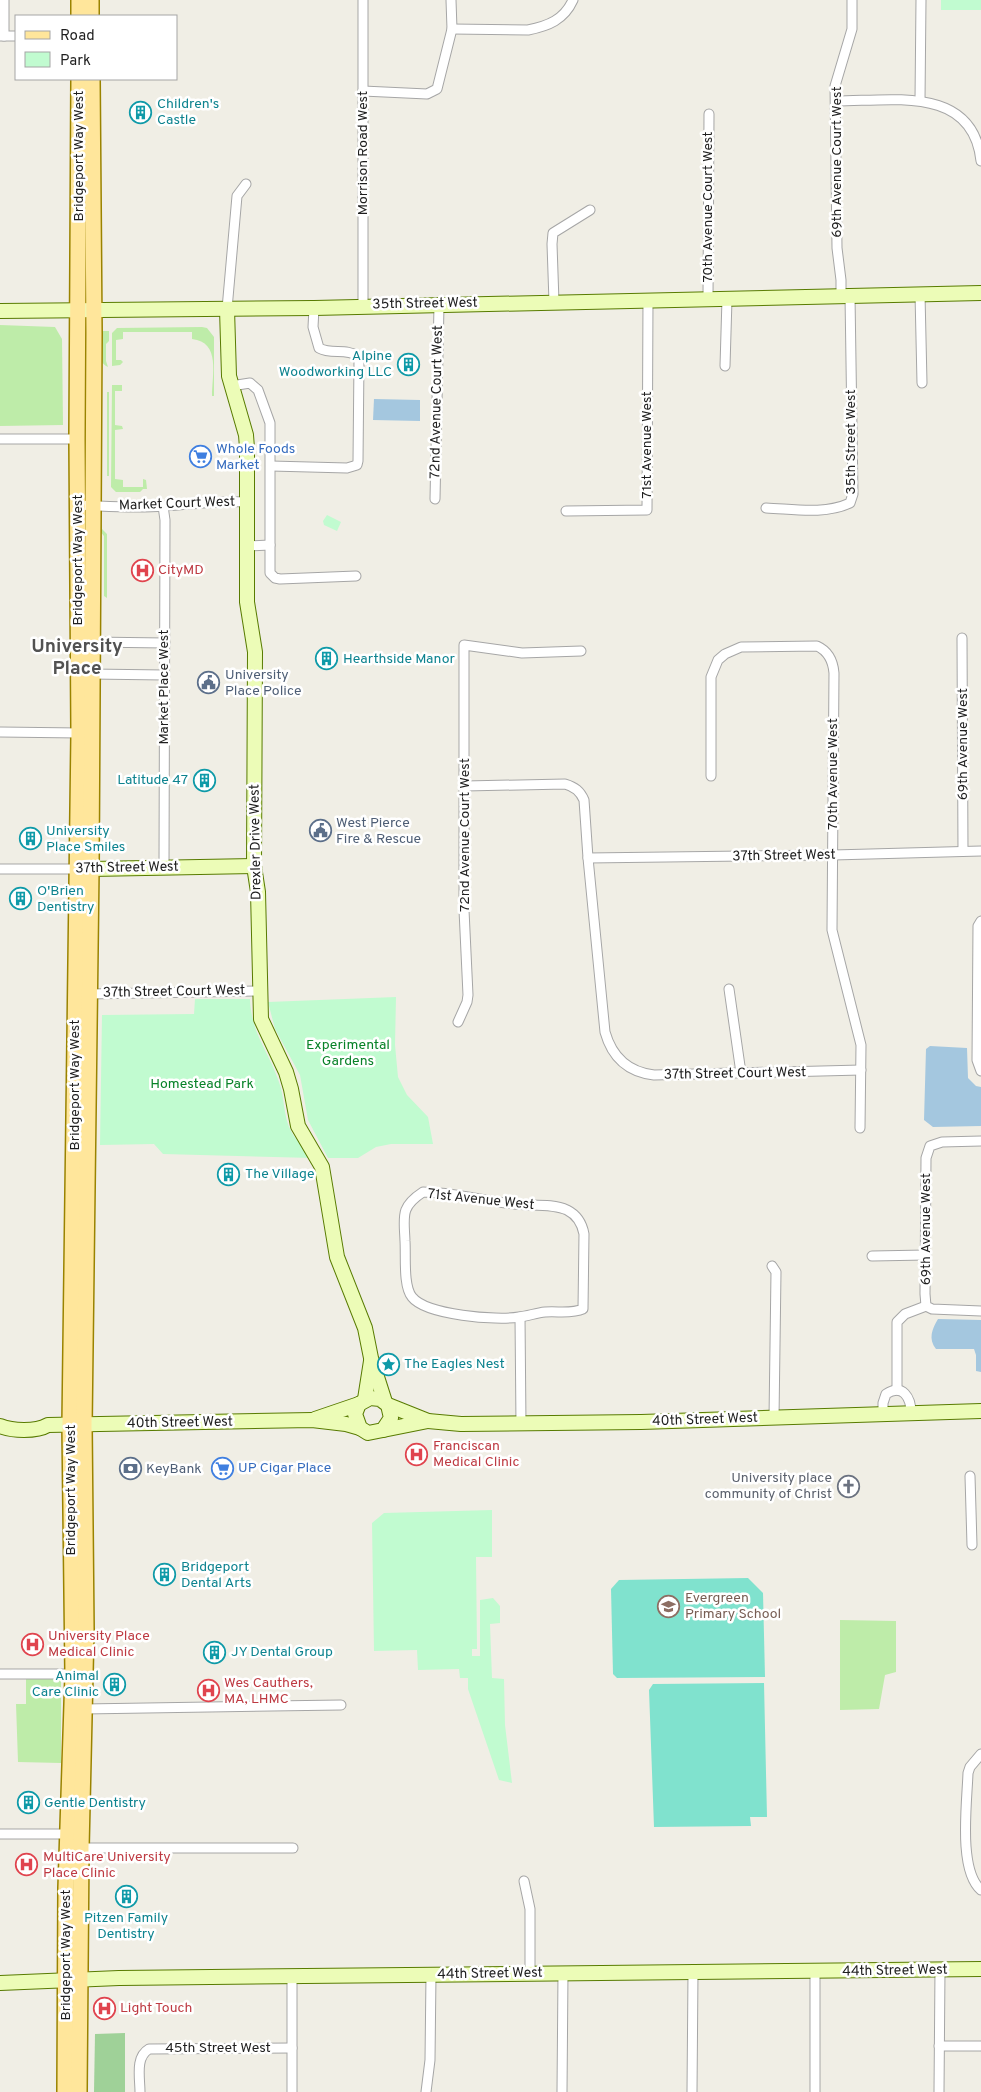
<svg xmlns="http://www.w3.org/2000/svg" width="981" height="2092" viewBox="0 0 981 2092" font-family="Overpass,sans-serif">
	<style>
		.grass { fill: #beeca9 }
		.forest { fill: #9fd198 }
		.park { fill: #c1fbd0 }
		.pitch { fill: #80e2ce }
		.water { fill: #a4c7df }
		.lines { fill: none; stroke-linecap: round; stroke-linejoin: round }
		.street-casing { stroke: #a6a6a6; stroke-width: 11 }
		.secondary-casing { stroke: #587b01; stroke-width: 16 }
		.primary-casing { stroke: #9a8300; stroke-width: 18 }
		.street { stroke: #fff; stroke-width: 9 }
		.secondary { stroke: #ecfcb7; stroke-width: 14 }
		.primary { stroke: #ffe69b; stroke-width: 15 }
		.labels { text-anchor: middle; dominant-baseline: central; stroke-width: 5; stroke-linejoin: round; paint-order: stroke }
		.culture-label { font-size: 14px; fill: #0d838f; stroke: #fff; text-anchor: start }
		.street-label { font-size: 14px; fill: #1f1f1f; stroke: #fff }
		.shop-label { font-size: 14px; fill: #366cbe; stroke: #fff; text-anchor: start }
		.health-label { font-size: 14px; fill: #be3a42; stroke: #fff; text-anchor: start }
		.service-label { font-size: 14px; fill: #4e5e75; stroke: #fff; text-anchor: start }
		.park-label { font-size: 14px; fill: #088228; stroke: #fff }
		.worship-label { font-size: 14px; fill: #5b616d; stroke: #fff; text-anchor: end }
		.education-label { font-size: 14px; fill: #785e54; stroke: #fff; text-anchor: start }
		.district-label { font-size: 19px; font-weight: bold; fill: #525252; stroke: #fff }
	</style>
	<rect width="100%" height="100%" fill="#f0eee5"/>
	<g class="grass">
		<path d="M0 325 55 327 62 339 63 425 0 426Z"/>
		<path d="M202 327 207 328 214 337V396H212C212 375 221 342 192 339V332H123V339L116 340V360H121L123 362 120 365 112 366V333L117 328Z"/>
		<path d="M101 331H109V341L106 344V361L108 367C95 361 101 343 101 331Z"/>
		<path d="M112 385H122V391H115V425L122 426 123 429 115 430V479L123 480V487H143V479L146 480 147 489H143L140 492H116L111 487Z"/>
		<rect x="107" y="392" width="2" height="84"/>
		<path d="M102 525V529L107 534V598L104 596V536L98 529V526Z"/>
		<path d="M840 1620 896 1621V1672L885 1675 879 1709 840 1710Z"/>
		<path d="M26 1676 61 1677V1763L18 1762 16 1704H26Z"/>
	</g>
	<path class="forest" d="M125 2033V2092H94L95 2034Z"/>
	<g class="park">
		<rect x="941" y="0" width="40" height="10"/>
		<path d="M327 515 341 522 337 531 324 525 323 521Z"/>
		<path d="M396 997 395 1045 398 1077 407 1095 428 1117 433 1144H391L376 1147 358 1158H328L308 1120 300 1075 275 1029 268 1002Z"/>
		<path d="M195 999H250C251 1033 269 1052 279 1082 285 1098 283 1116 291 1131 296 1141 306 1149 313 1158L163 1154 154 1144 100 1145 102 1015 194 1014Z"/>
		<path d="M492 1510V1557H476L477 1649H472V1656H480V1600L493 1598 500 1606V1623L490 1624 492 1678 504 1679 505 1725 512 1783 499 1780 468 1689V1678H460L459 1669 418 1670 417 1650 374 1651 372 1523 384 1513Z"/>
	</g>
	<g class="pitch">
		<path d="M748 1578 763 1593 765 1677 617 1678 613 1674 611 1589 619 1580Z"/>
		<path d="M764 1683 767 1817H750L751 1826 654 1827 649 1690 653 1684Z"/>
	</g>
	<g class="water">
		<path d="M374 399 420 400V421L373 420Z"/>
		<path d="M930 1046 967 1048 968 1078 976 1086 981 1087V1126L933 1127 924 1120 926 1049Z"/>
		<path d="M938 1319 981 1320V1372L976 1371V1355L974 1349H936C928 1339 932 1329 938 1319Z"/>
	</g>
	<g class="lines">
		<defs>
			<g id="street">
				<path d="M4 0V36"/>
				<path d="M452 29 528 30C548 26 564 20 573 0"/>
				<path d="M0 36H16"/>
				<path d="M363 91 427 94 437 89 452 29 451 0"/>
				<path d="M920 100 921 0"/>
				<path d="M836 101C892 101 973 85 981 161"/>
				<path d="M920 294 922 383"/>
				<path d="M841 296V280L837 248 835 86 852 29V0"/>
				<path d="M708 299 709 114"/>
				<path d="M554 302 552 244 553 233 590 210"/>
				<path d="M363 305V0"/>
				<path d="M227 309 237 196 246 184"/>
				<path d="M725 366 727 299"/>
				<path d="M231 386 250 383 258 390 270 423V573L275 578 280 579 356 576"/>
				<path d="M0 439H77"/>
				<path d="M271 466 347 468 357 465 358 461 359 360 358 356C346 348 331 355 319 348L313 327 314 308"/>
				<path d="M435 499 439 305"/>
				<path d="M78 505C106 506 135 509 163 506 191 504 218 501 247 502"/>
				<path d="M163 506 165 520 164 868"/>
				<path d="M766 508C793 509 824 515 850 503L853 494 850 296"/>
				<path d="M566 511 647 510 648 300"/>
				<path d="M247 546 270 545"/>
				<path d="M962 638 963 851"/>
				<path d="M91 642 165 643"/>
				<path d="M91 674 164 675"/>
				<path d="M0 732 79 733"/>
				<path d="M711 776V677L718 660 725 654 741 647 817 646C828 651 833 661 834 673L832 930 861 1045 860 1128"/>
				<path d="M465 786 565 784C575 787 580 791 584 800L588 858 605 1032C612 1057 628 1072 654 1075L861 1070"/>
				<path d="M588 858 833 855 981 851"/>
				<path d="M0 869H81"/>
				<path d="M981 921 978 926 977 1060 981 1071"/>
				<path d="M729 989 741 1073"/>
				<path d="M89 994 260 991"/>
				<path d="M458 1022 467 1002 468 995 464 910V645L522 653 581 651"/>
				<path d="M981 1141 942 1142 930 1146 926 1158 925 1294 926 1306 932 1309 981 1311"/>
				<path d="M423 1192C453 1192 483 1201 514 1204 530 1206 552 1203 567 1210 577 1215 582 1223 584 1234L583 1309C572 1314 558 1311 545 1312 536 1313 528 1316 519 1317 497 1321 426 1315 412 1297 403 1286 406 1256 405 1241 404 1216 400 1207 423 1192Z"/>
				<path d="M872 1256 926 1255"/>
				<path d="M772 1266 776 1272 774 1418"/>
				<path d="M520 1317 521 1425"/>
				<path d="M897 1390V1322L905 1314 926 1306"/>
				<path d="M883 1414V1403L886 1394C903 1383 911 1398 911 1413"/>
				<path d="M970 1476 972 1545"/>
				<path d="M0 1674H73"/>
				<path d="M84 1709 341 1705"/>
				<path d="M981 1754 970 1767 968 1773C967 1803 958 1870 981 1890"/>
				<path d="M0 1834H68"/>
				<path d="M81 1848H293"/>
				<path d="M524 1881 530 1909V1974"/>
				<path d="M292 1977V2092"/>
				<path d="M939 2046H981"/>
				<path d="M140 2092C140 2078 135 2057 149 2049L292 2048"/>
				<path d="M426 2092 430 2060 431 1975"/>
				<path d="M562 2092 563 1973"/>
				<path d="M692 2092 693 1973"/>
				<path d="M815 2092V1972"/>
				<path d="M939 2092 940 1970"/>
			</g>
			<g id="secondary">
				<path d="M227 309 229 376 246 435 247 448V602L255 652 254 866 258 892 261 1019 286 1072 291 1089 298 1126 322 1167 337 1257 365 1328 371 1358 385 1402"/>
				<path d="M0 311 314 308 981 293"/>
				<path d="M91 869 254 866"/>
				<path d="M365 1399 371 1361"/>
				<path d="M388 1405 391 1418 383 1430 368 1433 360 1428 355 1414 359 1404 370 1398 380 1399 388 1405 428 1421 461 1424 641 1422 981 1411"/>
				<path d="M315 1419 359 1404"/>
				<path d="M0 1426C12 1431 36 1432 48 1425L312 1420 346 1424 360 1428"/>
				<path d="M383 1430 428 1421"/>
				<path d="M0 1983 119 1978 981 1969"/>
			</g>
			<g id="primary">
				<path d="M79 0V16"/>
				<path d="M91 0V16"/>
				<path d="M65 2092 66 1888 73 1674 70 1425 79 733 77 439 79 79"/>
				<path d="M79 2092 81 1848 86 1629 84 1425 91 869 94 333 92 79"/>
			</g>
		</defs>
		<use href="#street" class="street-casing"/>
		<use href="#secondary" class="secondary-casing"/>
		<use href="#primary" class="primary-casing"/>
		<use href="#street" class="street"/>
		<use href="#secondary" class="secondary"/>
		<use href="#primary" class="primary"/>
	</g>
	<defs>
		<symbol id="building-ring" viewBox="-11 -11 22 22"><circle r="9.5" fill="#fff" stroke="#0f9aa8" stroke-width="1.5"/><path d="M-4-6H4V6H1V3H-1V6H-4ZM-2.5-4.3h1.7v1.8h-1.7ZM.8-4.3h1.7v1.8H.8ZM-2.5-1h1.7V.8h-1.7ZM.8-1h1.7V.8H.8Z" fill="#0f9aa8"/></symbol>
		<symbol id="supermarket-ring" viewBox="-11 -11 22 22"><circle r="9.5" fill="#fff" stroke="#3f7fe0" stroke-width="1.5"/><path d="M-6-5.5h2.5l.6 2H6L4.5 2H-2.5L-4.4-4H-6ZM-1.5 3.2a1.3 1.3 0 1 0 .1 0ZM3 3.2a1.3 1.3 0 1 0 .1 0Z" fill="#3f7fe0"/></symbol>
		<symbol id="hospital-ring" viewBox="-11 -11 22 22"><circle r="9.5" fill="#fff" stroke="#e0444e" stroke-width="1.5"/><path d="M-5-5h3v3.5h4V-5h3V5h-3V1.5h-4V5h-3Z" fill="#e0444e"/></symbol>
		<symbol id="civic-ring" viewBox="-11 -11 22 22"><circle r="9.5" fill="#fff" stroke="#5c6f8a" stroke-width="1.5"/><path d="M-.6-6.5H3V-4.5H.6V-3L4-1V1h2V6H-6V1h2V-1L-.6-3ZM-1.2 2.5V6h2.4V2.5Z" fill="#5c6f8a"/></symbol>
		<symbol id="sight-ring" viewBox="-11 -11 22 22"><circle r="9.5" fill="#fff" stroke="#0f9aa8" stroke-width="1.5"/><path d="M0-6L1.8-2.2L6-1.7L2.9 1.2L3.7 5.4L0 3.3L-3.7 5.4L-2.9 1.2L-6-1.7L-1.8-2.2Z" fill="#0f9aa8"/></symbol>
		<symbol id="bank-ring" viewBox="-11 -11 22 22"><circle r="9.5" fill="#fff" stroke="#5c6f8a" stroke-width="1.5"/><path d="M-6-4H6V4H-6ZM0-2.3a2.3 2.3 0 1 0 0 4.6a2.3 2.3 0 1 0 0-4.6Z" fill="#5c6f8a"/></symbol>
		<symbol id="church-ring" viewBox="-11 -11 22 22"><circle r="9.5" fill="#fff" stroke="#6b7280" stroke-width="1.5"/><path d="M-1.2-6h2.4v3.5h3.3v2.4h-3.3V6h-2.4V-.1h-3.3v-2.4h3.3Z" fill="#6b7280"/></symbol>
		<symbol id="school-ring" viewBox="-11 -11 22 22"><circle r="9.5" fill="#fff" stroke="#8d6e63" stroke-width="1.5"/><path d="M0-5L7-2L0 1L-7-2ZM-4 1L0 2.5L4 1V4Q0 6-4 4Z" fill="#8d6e63"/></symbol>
	</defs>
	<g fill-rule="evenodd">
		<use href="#building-ring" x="128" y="100" width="25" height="25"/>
		<use href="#building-ring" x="396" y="352" width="25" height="25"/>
		<use href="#supermarket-ring" x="188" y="444" width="25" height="25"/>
		<use href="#hospital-ring" x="130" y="558" width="25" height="25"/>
		<use href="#building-ring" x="314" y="646" width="25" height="25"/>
		<use href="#civic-ring" x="196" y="670" width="25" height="25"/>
		<use href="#building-ring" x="192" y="768" width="25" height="25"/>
		<use href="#civic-ring" x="308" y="818" width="25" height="25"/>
		<use href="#building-ring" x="18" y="826" width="25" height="25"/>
		<use href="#building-ring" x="8" y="886" width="25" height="25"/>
		<use href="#building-ring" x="216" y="1162" width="25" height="25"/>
		<use href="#sight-ring" x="376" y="1352" width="25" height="25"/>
		<use href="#hospital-ring" x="404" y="1442" width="25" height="25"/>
		<use href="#supermarket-ring" x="210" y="1456" width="25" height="25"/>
		<use href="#bank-ring" x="118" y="1456" width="25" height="25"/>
		<use href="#church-ring" x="836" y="1474" width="25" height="25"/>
		<use href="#building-ring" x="152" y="1562" width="25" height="25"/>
		<use href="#school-ring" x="656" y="1594" width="25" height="25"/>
		<use href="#hospital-ring" x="20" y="1632" width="25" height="25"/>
		<use href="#building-ring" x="202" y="1640" width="25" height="25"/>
		<use href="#building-ring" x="102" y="1672" width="25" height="25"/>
		<use href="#hospital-ring" x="196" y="1678" width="25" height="25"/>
		<use href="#building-ring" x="16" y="1790" width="25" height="25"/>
		<use href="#hospital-ring" x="14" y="1852" width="25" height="25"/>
		<use href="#building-ring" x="114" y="1884" width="25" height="25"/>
		<use href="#hospital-ring" x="92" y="1996" width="25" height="25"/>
	</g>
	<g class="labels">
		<g class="culture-label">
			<text x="157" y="104">Children's<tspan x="157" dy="16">Castle</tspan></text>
			<text x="392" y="356" text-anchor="end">Alpine<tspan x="392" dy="16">Woodworking LLC</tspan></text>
			<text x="343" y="659">Hearthside Manor</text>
			<text x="188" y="780" text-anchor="end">Latitude 47</text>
			<text x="46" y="831">University<tspan x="46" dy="16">Place Smiles</tspan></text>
			<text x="37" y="891">O'Brien<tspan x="37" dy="16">Dentistry</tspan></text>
			<text x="245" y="1174">The Village</text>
			<text x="404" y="1364">The Eagles Nest</text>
			<text x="181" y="1567">Bridgeport<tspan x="181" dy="16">Dental Arts</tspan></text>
			<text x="231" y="1652">JY Dental Group</text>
			<text x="99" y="1676" text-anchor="end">Animal<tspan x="99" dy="16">Care Clinic</tspan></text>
			<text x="44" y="1803">Gentle Dentistry</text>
			<text x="126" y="1918" text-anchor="middle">Pitzen Family<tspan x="126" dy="16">Dentistry</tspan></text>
		</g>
		<g class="street-label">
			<text transform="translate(363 153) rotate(-90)">Morrison Road West</text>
			<text transform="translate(79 156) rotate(-90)">Bridgeport Way West</text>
			<text transform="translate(837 162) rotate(-90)">69th Avenue Court West</text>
			<text transform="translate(708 207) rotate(-90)">70th Avenue Court West</text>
			<text transform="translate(425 304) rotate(-1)">35th Street West</text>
			<text transform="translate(437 402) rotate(-89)">72nd Avenue Court West</text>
			<text transform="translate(851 442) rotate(-90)">35th Street West</text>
			<text transform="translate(647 445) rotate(-90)">71st Avenue West</text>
			<text transform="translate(177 504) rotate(-2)">Market Court West</text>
			<text transform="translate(78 560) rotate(-90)">Bridgeport Way West</text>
			<text transform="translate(164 687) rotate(-90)">Market Place West</text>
			<text transform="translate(963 744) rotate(-90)">69th Avenue West</text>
			<text transform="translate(833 774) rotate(-90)">70th Avenue West</text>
			<text transform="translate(465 835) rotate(-90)">72nd Avenue Court West</text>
			<text transform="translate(256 842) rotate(-91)">Drexler Drive West</text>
			<text transform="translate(784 856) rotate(-1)">37th Street West</text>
			<text transform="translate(127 868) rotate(-1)">37th Street West</text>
			<text transform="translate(174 992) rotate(-1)">37th Street Court West</text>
			<text transform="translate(735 1074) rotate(-1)">37th Street Court West</text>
			<text transform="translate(75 1085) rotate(-90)">Bridgeport Way West</text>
			<text transform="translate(481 1200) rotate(6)">71st Avenue West</text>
			<text transform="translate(926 1229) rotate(-90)">69th Avenue West</text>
			<text transform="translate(705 1420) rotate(-2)">40th Street West</text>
			<text transform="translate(180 1423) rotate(-1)">40th Street West</text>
			<text transform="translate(71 1490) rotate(-90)">Bridgeport Way West</text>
			<text transform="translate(66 1955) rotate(-90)">Bridgeport Way West</text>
			<text transform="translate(895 1971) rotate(-1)">44th Street West</text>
			<text transform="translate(490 1974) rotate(-1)">44th Street West</text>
			<text x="218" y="2048">45th Street West</text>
		</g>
		<g class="shop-label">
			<text x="216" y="449">Whole Foods<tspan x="216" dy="16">Market</tspan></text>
			<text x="238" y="1468">UP Cigar Place</text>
		</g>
		<g class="health-label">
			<text x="158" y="570">CityMD</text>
			<text x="433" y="1446">Franciscan<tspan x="433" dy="16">Medical Clinic</tspan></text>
			<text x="48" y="1636">University Place<tspan x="48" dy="16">Medical Clinic</tspan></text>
			<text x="224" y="1683">Wes Cauthers,<tspan x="224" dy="16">MA, LHMC</tspan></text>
			<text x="43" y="1857">MultiCare University<tspan x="43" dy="16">Place Clinic</tspan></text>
			<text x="120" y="2008">Light Touch</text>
		</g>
		<g class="service-label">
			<text x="225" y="675">University<tspan x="225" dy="16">Place Police</tspan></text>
			<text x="336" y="823">West Pierce<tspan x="336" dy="16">Fire &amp; Rescue</tspan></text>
			<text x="146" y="1469">KeyBank</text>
		</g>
		<g class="park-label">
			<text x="348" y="1045">Experimental<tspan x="348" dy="16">Gardens</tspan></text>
			<text x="202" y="1084">Homestead Park</text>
		</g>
		<g class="worship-label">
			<text x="832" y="1478">University place<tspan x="832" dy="16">community of Christ</tspan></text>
		</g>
		<g class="education-label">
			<text x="685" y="1598">Evergreen<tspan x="685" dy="16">Primary School</tspan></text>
		</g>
		<g class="district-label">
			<text x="77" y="647">University<tspan x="77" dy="22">Place</tspan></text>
		</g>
	</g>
	<rect x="15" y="15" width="162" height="65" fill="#ffffff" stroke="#a5a5a5"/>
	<rect x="25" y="31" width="25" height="8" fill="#ffe69b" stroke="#a5a5a5"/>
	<text x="60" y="40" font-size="15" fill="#1f1f1f">Road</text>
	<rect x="25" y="52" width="25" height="15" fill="#c1fbd0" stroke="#a5a5a5"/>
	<text x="60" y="65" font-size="15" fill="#1f1f1f">Park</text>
</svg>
